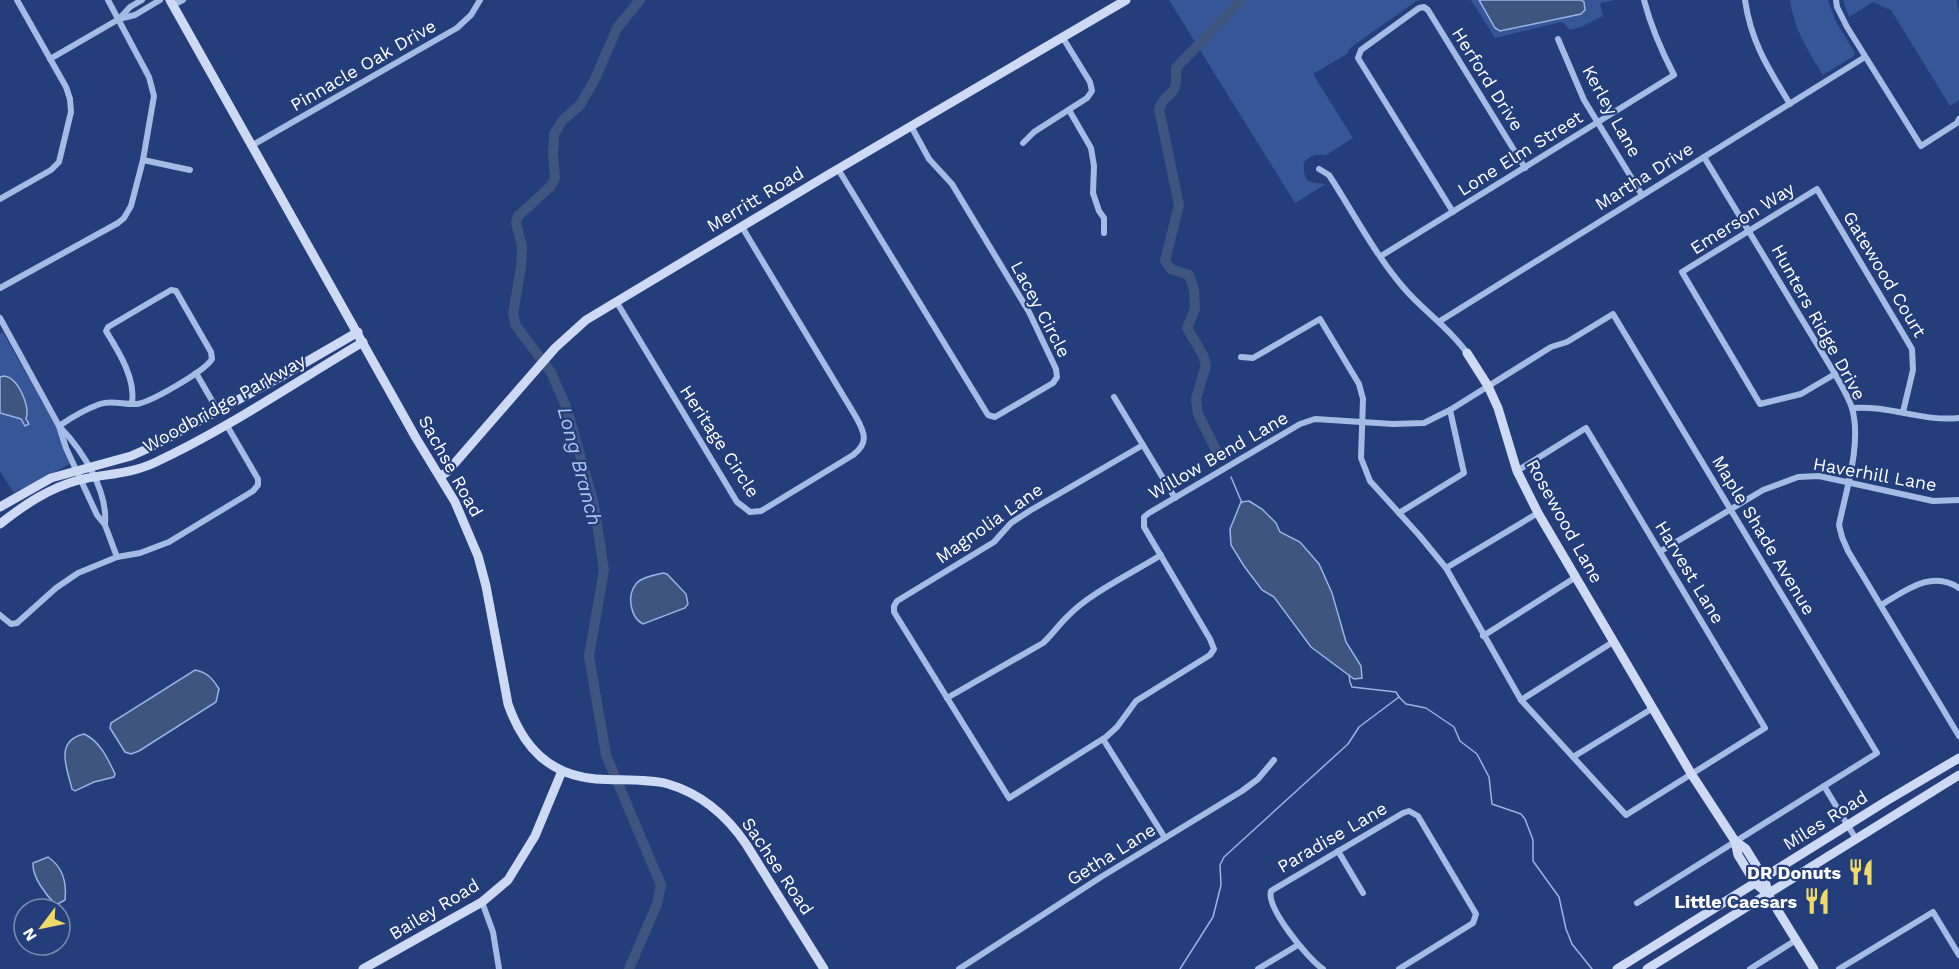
<svg xmlns="http://www.w3.org/2000/svg" width="1959" height="969" viewBox="0 0 1959 969" font-family="'Work Sans',sans-serif">
	<style>
		.green { fill: #365697 }
		.water { fill: #405480; stroke: #99b3e5; stroke-width: 1.5 }
		.lines { fill: none; stroke-linecap: round; stroke-linejoin: round }
		.stream { stroke: #99b3e5; stroke-width: 1.5 }
		.river { stroke: #405480; stroke-width: 10 }
		.street { stroke: #a5bae4; stroke-width: 6 }
		.secondary { stroke: #cedaf4; stroke-width: 9 }
		.labels { text-anchor: middle; dominant-baseline: central; stroke-width: 4.5; stroke-linejoin: round; paint-order: stroke }
		.street-label { font-size: 18px; fill: #fff; stroke: #233e7a }
		.poi-label { font-size: 18px; font-weight: bold; fill: #fff; stroke: #233e7a; text-anchor: end }
		.water-label { font-size: 20px; font-style: italic; fill: #b0c4ec; stroke: #233e7a }
	</style>
	<rect width="100%" height="100%" fill="#233e7a"/>
	<g class="green">
		<path d="M1169 0H1418L1350 48 1347 54 1313 74 1353 138 1326 155C1315 154 1311 155 1304 162 1303 183 1309 183 1326 184L1295 203Z"/>
		<path d="M1471 0H1615L1600 3 1603 16 1581 27 1570 30 1562 22 1495 38Z"/>
		<path d="M1790 0H1828L1836 22 1855 53 1854 56 1823 75C1808 51 1794 29 1790 0Z"/>
		<path d="M1843 0H1957L1959 13V100L1950 106 1891 10 1873 2 1849 17Z"/>
		<path d="M3 332 58 431 70 464 14 493 0 471V334Z"/>
	</g>
	<g class="water">
		<path d="M1479 0H1581L1584 2 1585 10 1581 14 1500 31 1495 28Z"/>
		<path d="M4 376C19 378 30 407 26 419L29 424 25 426 21 419 0 413V377Z"/>
		<path d="M1249 501 1262 509 1276 523 1280 532 1300 542 1319 564 1332 593 1346 642 1361 666 1362 678 1354 679 1311 647 1274 597 1262 590 1244 566 1231 545 1230 529 1241 502Z"/>
		<path d="M663 573 667 574 686 594 688 604 685 608 643 624C631 618 626 596 636 584 641 577 655 575 663 573Z"/>
		<path d="M195 670C207 672 213 679 219 689L216 702 139 751 131 754 125 752 110 728 111 723Z"/>
		<path d="M84 734C100 741 108 759 115 774L114 777 94 782 75 791 72 789C67 768 54 741 84 734Z"/>
		<path d="M48 857C63 867 67 882 65 900L56 905C46 895 32 877 33 863Z"/>
	</g>
	<g class="lines">
		<g class="stream">
			<path d="M1231 477 1242 503"/>
			<path d="M1399 697 1406 704 1426 708 1454 727 1460 741 1477 754 1489 777 1492 804 1521 814 1525 819 1533 840V861L1559 897 1566 929 1572 944 1592 969"/>
			<path d="M1180 969 1213 917 1221 885 1220 865 1224 857 1348 744 1359 727 1399 697 1396 692 1352 687 1350 682 1349 675"/>
		</g>
		<g class="river">
			<path d="M1219 456 1198 414 1196 399 1206 365 1203 355 1187 328 1195 309 1194 289 1189 275 1171 269 1165 261 1179 205 1159 109C1167 88 1178 101 1176 68L1241 0"/>
			<path d="M629 969 657 904 661 885 606 755 589 656 604 570 594 504 567 409 551 372 516 326 513 314 521 267 522 246 516 223 518 216 551 186 555 178 553 154 554 134 562 121 580 105 595 79 617 28 640 0"/>
		</g>
		<g class="street">
			<path d="M1745 0C1751 42 1768 68 1790 104"/>
			<path d="M1836 0 1837 7 1847 27 1921 146 1957 123 1959 119"/>
			<path d="M173 5 183 0"/>
			<path d="M119 19 130 7 142 0"/>
			<path d="M1558 39 1584 100 1642 195"/>
			<path d="M50 59 119 19 135 15 160 0"/>
			<path d="M1069 110 1091 148 1094 166 1093 193 1099 211 1104 218V233"/>
			<path d="M1023 143 1034 132 1087 98 1092 91 1090 82 1063 38"/>
			<path d="M251 146 457 28 471 15 480 0"/>
			<path d="M1704 157 1835 374C1841 385 1848 396 1852 408 1862 443 1846 490 1839 525L1842 537 1848 551 1959 736"/>
			<path d="M143 160 190 170"/>
			<path d="M838 169 988 415 995 417 1053 383 1057 377 1056 369 1029 312 952 184 929 159 911 126"/>
			<path d="M1319 169 1329 175C1353 212 1374 253 1403 287 1423 311 1449 327 1467 353"/>
			<path d="M0 199 51 170 59 162 71 112 70 99 66 87 17 0"/>
			<path d="M1453 212 1358 58 1361 50 1419 8 1424 7 1428 10 1525 168"/>
			<path d="M1381 256 1674 75C1661 50 1651 27 1644 0"/>
			<path d="M0 288 118 223 124 218 131 206 143 160 154 96 149 77 108 0"/>
			<path d="M616 301 737 502 750 512 761 511 853 455C869 443 865 433 856 417L742 227"/>
			<path d="M0 318 59 426 66 448 97 515 105 525 117 557"/>
			<path d="M1440 321 1865 57"/>
			<path d="M1241 357 1253 358 1320 319 1359 384 1363 399 1361 458 1370 481 1419 535 1446 568 1521 700 1626 815 1765 728 1586 428 1517 471"/>
			<path d="M196 373 218 411"/>
			<path d="M1835 374 1801 394 1760 404 1682 272 1817 189 1912 349 1913 370 1903 412"/>
			<path d="M1114 397 1175 498"/>
			<path d="M1852 408C1890 405 1921 422 1959 418"/>
			<path d="M59 426C72 417 86 409 100 404 112 400 125 405 137 404 151 402 205 371 212 359L211 352 176 291 171 290 108 327 106 331C119 352 136 379 132 404"/>
			<path d="M60 427C83 451 108 491 105 524"/>
			<path d="M1143 445 1031 510 1011 523 994 542 897 601 894 606V612L1009 798 1106 737 1117 727 1136 701 1210 655 1214 649 1210 639 1144 527V517L1149 513 1300 424 1315 419 1393 424 1424 423 1450 410 1551 347 1567 342 1613 314 1877 753 1637 903"/>
			<path d="M1399 513 1464 473 1450 410"/>
			<path d="M1661 551 1763 490 1798 477 1819 476 1933 501 1959 500"/>
			<path d="M1446 568 1538 513"/>
			<path d="M1881 605C1905 591 1932 569 1959 588"/>
			<path d="M0 615 11 624 17 623 56 588 78 573 117 557 140 553 169 542 253 491 258 485V479L226 424"/>
			<path d="M1483 636 1576 577"/>
			<path d="M947 698 1043 643C1053 634 1059 624 1069 615 1090 593 1134 572 1161 555"/>
			<path d="M1521 700 1613 642"/>
			<path d="M1103 739 1165 838"/>
			<path d="M1573 757 1653 708"/>
			<path d="M1824 786 1856 839"/>
			<path d="M1338 851 1363 893"/>
			<path d="M482 902 493 932 499 969"/>
			<path d="M959 969 1101 877 1242 791 1258 779 1274 760"/>
			<path d="M1258 969 1298 945"/>
			<path d="M1323 969C1308 959 1266 908 1271 891L1403 813 1409 811 1418 816 1476 914 1473 923 1399 969"/>
			<path d="M1750 969 1796 940"/>
			<path d="M1839 969 1933 912 1959 955"/>
		</g>
		<g class="secondary">
			<path d="M170 0 416 438 455 502 478 556 486 586 508 704C523 747 549 775 596 779 620 781 644 778 668 784 702 794 727 816 746 844L824 969"/>
			<path d="M1467 353 1488 386 1498 408 1517 471 1538 513 1692 775 1735 841 1738 855 1755 883 1767 893"/>
			<path d="M441 476 447 472 555 348 586 320 826 176 1126 0"/>
			<path d="M0 507 51 478 131 456 149 448 282 376 358 332"/>
			<path d="M0 524C24 505 49 488 79 480 104 474 130 474 154 463 227 429 294 383 363 342"/>
			<path d="M1735 841 1746 849 1764 878 1770 898 1814 969"/>
			<path d="M363 969 482 902 508 880 535 836 562 771"/>
			<path d="M1617 969 1888 800 1959 758"/>
			<path d="M1647 969 1959 775"/>
		</g>
	</g>
	<defs>
		<symbol id="restaurant-bare" viewBox="-9 -9 18 18"><path d="M-5-6h1v4h1v-4h1v4h1v-4h1v5L-1.5 .5V6h-2V.5L-5-1ZM5-6V6H3V1.5H1.5Q1.5-4 5-6Z" fill="#efd968" stroke="#233e7a" stroke-width="2.5" paint-order="stroke"/></symbol>
	</defs>
	<g fill-rule="evenodd">
		<use href="#restaurant-bare" x="1842" y="853" width="38" height="38"/>
		<use href="#restaurant-bare" x="1798" y="882" width="38" height="38"/>
	</g>
	<g class="labels">
		<g class="street-label">
			<text transform="translate(363 65) rotate(-30)">Pinnacle Oak Drive</text>
			<text transform="translate(1488 79) rotate(58)">Herford Drive</text>
			<text transform="translate(1612 111) rotate(61)">Kerley Lane</text>
			<text transform="translate(1520 153) rotate(-32)">Lone Elm Street</text>
			<text transform="translate(1644 176) rotate(-32)">Martha Drive</text>
			<text transform="translate(755 199) rotate(-31)">Merritt Road</text>
			<text transform="translate(1742 218) rotate(-32)">Emerson Way</text>
			<text transform="translate(1885 274) rotate(59)">Gatewood Court</text>
			<text transform="translate(1041 309) rotate(62)">Lacey Circle</text>
			<text transform="translate(1819 322) rotate(61)">Hunters Ridge Drive</text>
			<text transform="translate(224 403) rotate(-29)">Woodbridge Parkway</text>
			<text transform="translate(720 441) rotate(57)">Heritage Circle</text>
			<text transform="translate(1218 455) rotate(-30)">Willow Bend Lane</text>
			<text transform="translate(451 466) rotate(61)">Sachse Road</text>
			<text transform="translate(1875 474) rotate(10)">Haverhill Lane</text>
			<text transform="translate(1565 521) rotate(61)">Rosewood Lane</text>
			<text transform="translate(989 523) rotate(-35)">Magnolia Lane</text>
			<text transform="translate(1764 535) rotate(59)">Maple Shade Avenue</text>
			<text transform="translate(1690 572) rotate(59)">Harvest Lane</text>
			<text transform="translate(1825 820) rotate(-32)">Miles Road</text>
			<text transform="translate(1332 837) rotate(-30)">Paradise Lane</text>
			<text transform="translate(1111 854) rotate(-32)">Getha Lane</text>
			<text transform="translate(778 866) rotate(56)">Sachse Road</text>
			<text transform="translate(434 909) rotate(-31)">Bailey Road</text>
		</g>
		<g class="poi-label">
			<text x="1841" y="872">DR Donuts</text>
			<text x="1797" y="901">Little Caesars</text>
		</g>
		<g class="water-label">
			<text transform="translate(580 466) rotate(75)">Long Branch</text>
		</g>
	</g>
	<g transform="translate(42 927) rotate(238)"><circle r="28" fill="#233e7a" stroke="#7b8baf" stroke-width="1.5"/>
	<path d="M0-4.5L10 22L0 15L-10 22Z" fill="#efd968"/>
	<text y="-9" font-size="16" font-weight="bold" text-anchor="middle" fill="#ffffff">N</text>
	</g>
</svg>
